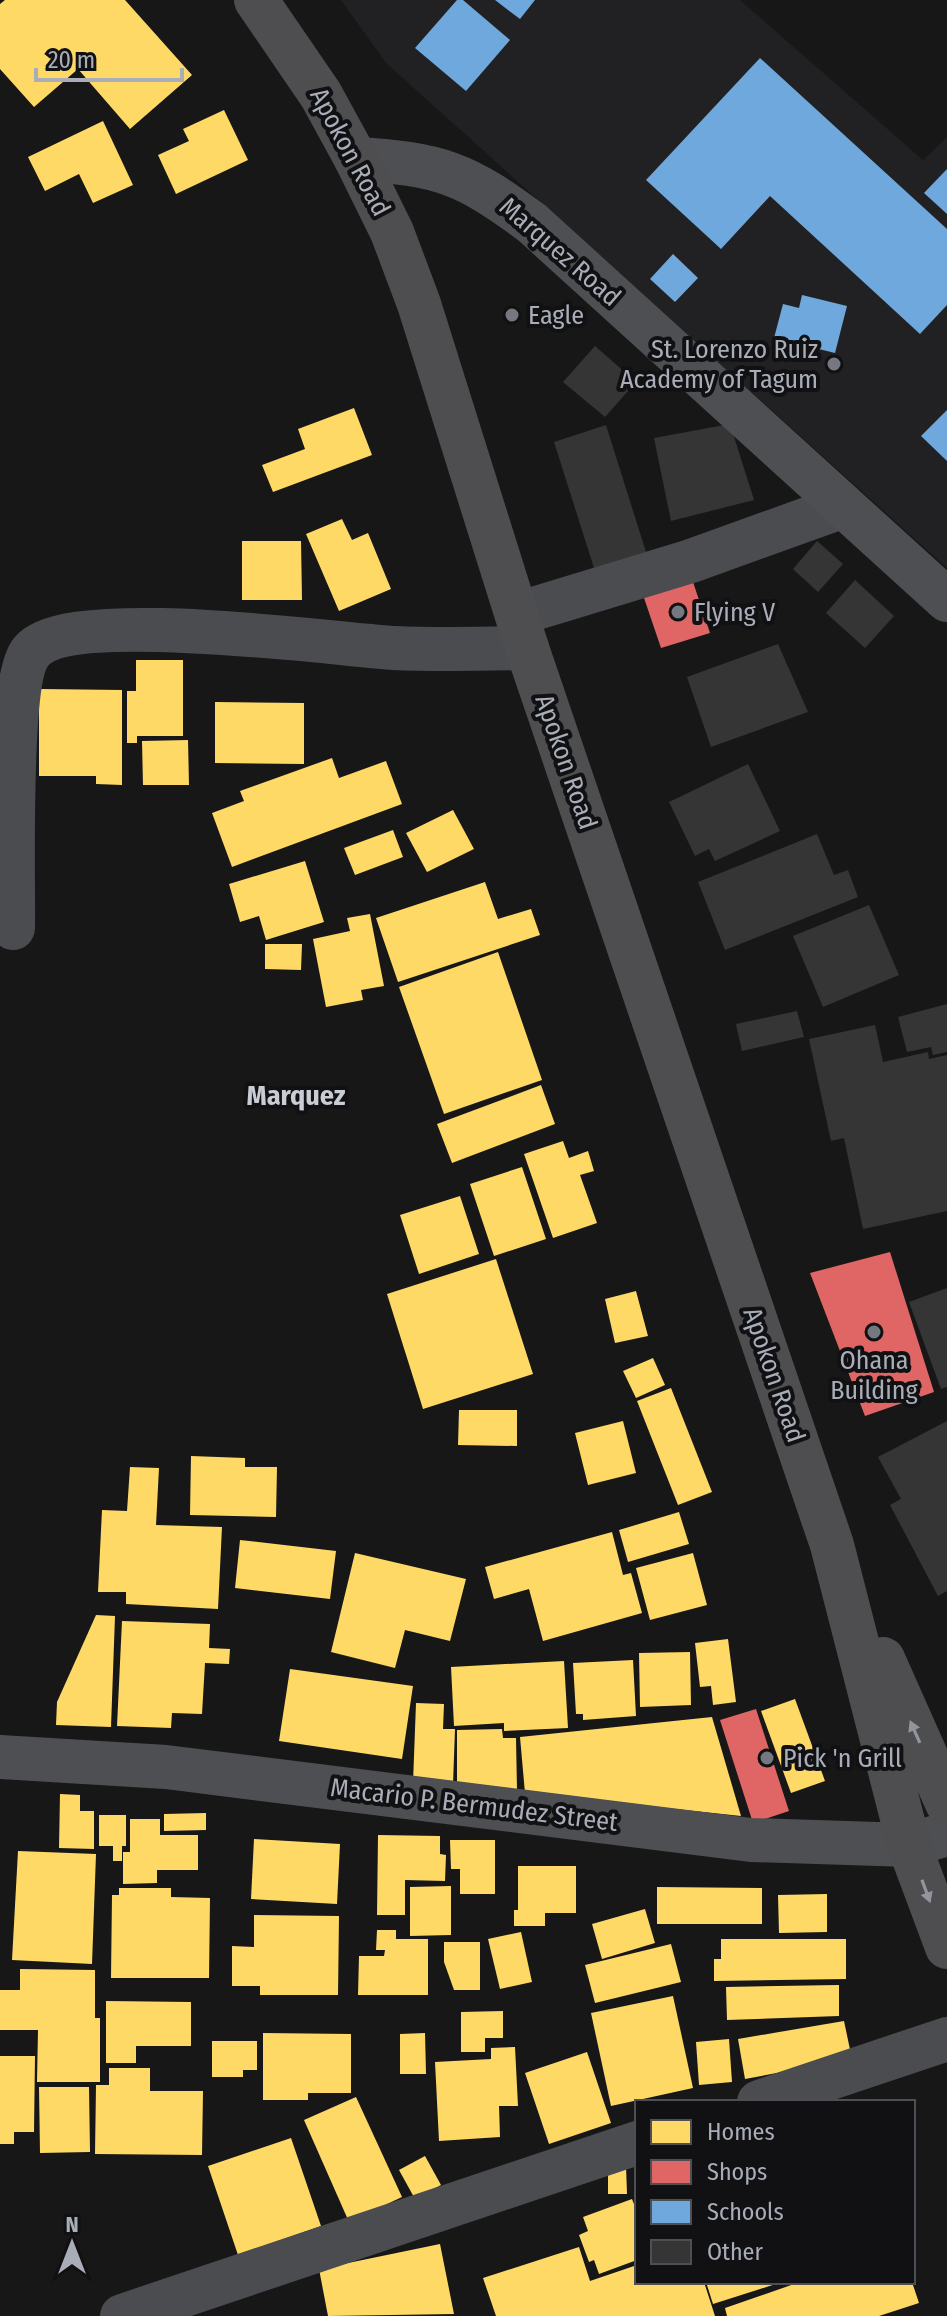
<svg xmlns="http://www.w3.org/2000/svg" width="947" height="2316" viewBox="0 0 947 2316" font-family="'Fira Sans Condensed',sans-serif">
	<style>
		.built { fill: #212123 }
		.homes { fill: #ffd966 }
		.shops { fill: #e06666 }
		.schools { fill: #6fa8dc }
		.building { fill: #353536 }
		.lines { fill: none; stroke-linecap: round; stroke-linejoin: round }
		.minor { stroke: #4b4c50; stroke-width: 44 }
		.major { stroke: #4d4f52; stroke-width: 44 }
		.highway { stroke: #4e4e51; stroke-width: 44 }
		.oneway { fill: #92959e }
		.poi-dot { fill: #757880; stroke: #111113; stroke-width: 3 }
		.labels { text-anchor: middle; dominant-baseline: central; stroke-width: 8; stroke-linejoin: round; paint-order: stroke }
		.street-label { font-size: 26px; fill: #a8adb8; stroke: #111113 }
		.poi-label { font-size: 26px; fill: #a8adb8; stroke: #111113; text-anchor: start }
		.neighbourhood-label { font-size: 28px; font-weight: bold; fill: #c9ccd4; stroke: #111113 }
	</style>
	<rect width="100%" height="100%" fill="#171717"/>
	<path class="built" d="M341 0H740L923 160 947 137V568L386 63Z"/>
	<g class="homes">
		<path d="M5 0H125L192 75 130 129 78 69 34 107 0 69V4Z"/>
		<path d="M224 110 248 160 176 194 158 155 189 141 183 129Z"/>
		<path d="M103 121 133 185 93 203 79 174 45 191 28 157Z"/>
		<path d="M354 408 372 455 273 492 262 465 305 449 298 429Z"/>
		<path d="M342 519 352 540 368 533 391 589 339 611 306 534Z"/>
		<path d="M242 541H301L302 600H242Z"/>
		<path d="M136 660H183V736H137V743H127V691H136Z"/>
		<path d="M39 689 122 690V785L96 784V776H39Z"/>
		<path d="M215 702 304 703V764L215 763Z"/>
		<path d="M188 740 189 785H143L142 741Z"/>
		<path d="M332 758 339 778 386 761 402 804 232 867 212 813 244 801 240 791Z"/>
		<path d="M453 810 474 849 427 872 406 833Z"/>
		<path d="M393 830 403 857 355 875 344 848Z"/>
		<path d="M305 861 324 922 266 940 259 916 240 922 229 884Z"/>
		<path d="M485 882 498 919 531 909 540 935 398 982 376 918Z"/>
		<path d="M370 914 384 986 361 990 363 1000 326 1007 313 939 350 931 347 918Z"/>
		<path d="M265 944H302L301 970 265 969Z"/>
		<path d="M498 952 542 1080 444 1114 399 987Z"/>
		<path d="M541 1085 555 1124 452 1163 437 1124Z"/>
		<path d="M563 1141 569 1158 588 1151 594 1171 580 1175 597 1223 553 1238 524 1154Z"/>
		<path d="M522 1167 546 1239 494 1256 470 1184Z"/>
		<path d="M460 1196 479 1254 419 1274 400 1215Z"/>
		<path d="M496 1259 533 1374 423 1409 387 1294Z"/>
		<path d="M636 1291 648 1336 615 1343 605 1299Z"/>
		<path d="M653 1358 665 1385 636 1398 623 1371Z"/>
		<path d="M671 1388 712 1492 678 1505 637 1401Z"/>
		<path d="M459 1410H517V1446L458 1445Z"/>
		<path d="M623 1421 636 1473 588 1485 575 1433Z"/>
		<path d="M191 1456 245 1458V1467H277L276 1517 190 1515Z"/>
		<path d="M130 1467 159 1468 156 1525 222 1527 218 1609 126 1604V1592H98L102 1510 127 1511Z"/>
		<path d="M679 1512 689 1544 628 1562 619 1530Z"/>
		<path d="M612 1532 623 1575 631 1573 642 1613 543 1641 529 1589 494 1599 485 1567Z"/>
		<path d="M240 1540 336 1551 330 1599 235 1588Z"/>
		<path d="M355 1553 466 1579 450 1641 405 1630 395 1668 331 1652Z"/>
		<path d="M693 1553 707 1605 650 1620 636 1568Z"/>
		<path d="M96 1615 115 1616 111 1727 56 1725 57 1702Z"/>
		<path d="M122 1621 210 1624 209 1648 230 1649 229 1664 205 1663 202 1714 172 1713 171 1728 117 1726Z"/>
		<path d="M728 1639 736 1702 713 1705 711 1686 700 1687 695 1643Z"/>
		<path d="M690 1652 691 1705 640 1707 639 1653Z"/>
		<path d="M633 1660 636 1716 583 1720V1714H576L573 1663Z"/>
		<path d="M564 1661 568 1728 504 1731V1723L454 1726 451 1667Z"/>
		<path d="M290 1669 413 1686 402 1759 279 1741Z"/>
		<path d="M795 1699 825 1781 791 1793 761 1711Z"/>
		<path d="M416 1703 444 1704 443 1729H455L453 1785 413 1783Z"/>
		<path d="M712 1717 741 1816 525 1793 520 1737Z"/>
		<path d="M502 1729 503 1738H516L517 1790 457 1792V1730Z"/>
		<path d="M60 1794 80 1795V1811H94V1849L59 1848Z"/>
		<path d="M206 1813V1830L164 1831V1814Z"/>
		<path d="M99 1815H126V1846H122V1861H113V1846H99Z"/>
		<path d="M130 1819H160V1835H198V1870H157V1883L123 1884V1852H130Z"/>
		<path d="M378 1835 440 1836V1854L446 1855 445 1881 405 1880V1915H377Z"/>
		<path d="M254 1839 340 1844 337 1904 251 1899Z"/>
		<path d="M450 1840H495V1894H460V1869H451Z"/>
		<path d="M18 1851 96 1854 92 1964 12 1960Z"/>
		<path d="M518 1866H576V1913H545V1926H514V1910H518Z"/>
		<path d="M451 1886V1935L410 1936V1887Z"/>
		<path d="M657 1887 762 1888V1924H657Z"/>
		<path d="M119 1888H171V1897L210 1898 209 1978H111L112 1895H119Z"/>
		<path d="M827 1894V1932L779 1933 778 1895Z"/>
		<path d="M645 1909 655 1943 602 1959 592 1924Z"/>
		<path d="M254 1915 339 1916 338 1995H260V1986H232V1946L254 1947Z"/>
		<path d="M377 1930H396V1939H428V1995H358L359 1956H384L385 1950H376Z"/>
		<path d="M521 1932 532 1982 500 1989 488 1939Z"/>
		<path d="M721 1939H846V1979L714 1981V1959H721Z"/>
		<path d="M444 1942H480V1990H454L444 1962Z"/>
		<path d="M671 1944 681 1982 595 2003 585 1965Z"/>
		<path d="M20 1969 95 1970V2018H100V2082H37L38 2030H0V1990H20Z"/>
		<path d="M839 1985V2016L727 2020 726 1987Z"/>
		<path d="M673 1996 693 2088 611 2106 591 2013Z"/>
		<path d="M106 2001 191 2002V2046H136V2063H106Z"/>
		<path d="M503 2011V2038H485V2052H461V2012Z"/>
		<path d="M844 2021 852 2059 745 2079 738 2039Z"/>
		<path d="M263 2033 351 2034V2093H308V2100H263Z"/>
		<path d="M425 2033 426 2074H400V2034Z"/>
		<path d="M729 2039 732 2082 699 2085 696 2042Z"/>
		<path d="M212 2041H257V2070H243V2077H212Z"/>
		<path d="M515 2047 518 2106H499L500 2137 439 2141 435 2062 491 2059V2048Z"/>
		<path d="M587 2052 611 2123 549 2144 525 2073Z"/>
		<path d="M0 2056H35L34 2132H14V2144H0Z"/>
		<path d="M109 2068H150V2091H203L202 2155 95 2154 96 2085H109Z"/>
		<path d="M39 2087H89L90 2152 40 2153Z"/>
		<path d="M356 2097 402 2197 349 2222 304 2120Z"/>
		<path d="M291 2138 321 2226 238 2255 208 2166Z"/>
		<path d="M425 2156 441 2185 415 2199 399 2170Z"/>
		<path d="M608 2166H626L627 2194H608Z"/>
		<path d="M632 2199 637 2212V2260L599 2274 594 2260 589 2262 579 2235 588 2231 583 2217Z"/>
		<path d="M440 2244 454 2314 328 2316 319 2269Z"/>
		<path d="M579 2247 590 2281 637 2265V2282H704L715 2316H496L483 2278Z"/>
		<path d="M706 2282H779V2283L713 2304Z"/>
		<path d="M800 2282H912L919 2303 879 2316H727L725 2308Z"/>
	</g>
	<g class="shops">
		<path d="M691 576 710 633 661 648 642 592Z"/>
		<path d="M890 1252 934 1392 865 1416 810 1273Z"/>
		<path d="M756 1709 789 1811 753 1823 720 1720Z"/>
	</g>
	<g class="schools">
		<path d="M457 0H463L510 40 466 91 415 48Z"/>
		<path d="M495 0H535L520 19Z"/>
		<path d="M760 58 947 229V305L920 334 770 196 721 249 646 180Z"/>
		<path d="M947 169V214L924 193Z"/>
		<path d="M673 254 698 278 675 302 650 279Z"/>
		<path d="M802 295 847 306 835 353 774 338 783 304 799 308Z"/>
		<path d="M947 410V461L921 436Z"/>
	</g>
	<g class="building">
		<path d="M595 346 636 382 605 417 563 382Z"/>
		<path d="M730 424 754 500 671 521 654 438Z"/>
		<path d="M606 425 646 552 594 568 554 442Z"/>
		<path d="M817 541 843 564 818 592 793 569Z"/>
		<path d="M855 580 894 616 865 648 826 613Z"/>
		<path d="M778 644 808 712 711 747 687 677Z"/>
		<path d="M748 764 780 831 715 861 709 849 695 856 669 802Z"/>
		<path d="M817 834 834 875 848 870 858 897 725 950 698 882Z"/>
		<path d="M869 905 899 975 823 1007 793 936Z"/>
		<path d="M947 1004V1052L933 1055 931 1047 907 1052 898 1017Z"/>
		<path d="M797 1011 804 1037 742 1051 736 1024Z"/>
		<path d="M875 1025 883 1062 928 1052 929 1059 947 1055V1211L863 1229 844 1138 831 1141 809 1039Z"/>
		<path d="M947 1288V1387L941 1389 909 1302Z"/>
		<path d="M947 1421V1591L938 1596 890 1505 901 1499 878 1457Z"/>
	</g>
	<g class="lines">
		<g class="minor">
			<path d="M517 614 691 561 841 507"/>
			<path d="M13 928C14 880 7 682 31 652 66 607 333 644 394 648 438 650 483 649 527 648"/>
			<path d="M759 2102 947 2039"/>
			<path d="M122 2316 637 2143"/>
		</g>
		<g class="major">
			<path d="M356 159C440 164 465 173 532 223L947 600"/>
			<path d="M0 1757 166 1767 751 1840 909 1845 947 1834"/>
		</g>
		<g class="highway">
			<path d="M256 0 321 95 356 159 392 232 419 304 527 648 832 1545 909 1845 947 1947"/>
			<path d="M883 1659 947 1803"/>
		</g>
	</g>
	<defs><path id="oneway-solid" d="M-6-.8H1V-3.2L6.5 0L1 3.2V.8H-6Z" transform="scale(2)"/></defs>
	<g class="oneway">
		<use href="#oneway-solid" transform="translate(915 1732) rotate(-114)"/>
		<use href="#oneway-solid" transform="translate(926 1891) rotate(70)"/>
	</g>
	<g class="poi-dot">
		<circle cx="512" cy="315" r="8"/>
		<circle cx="834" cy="364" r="8"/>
		<circle cx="678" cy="612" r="8"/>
		<circle cx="874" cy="1332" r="8"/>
		<circle cx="767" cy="1758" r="8"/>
	</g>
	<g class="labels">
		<g class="street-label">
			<text transform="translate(350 152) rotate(62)">Apokon Road</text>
			<text transform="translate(560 252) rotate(41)">Marquez Road</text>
			<text transform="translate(566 762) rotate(71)">Apokon Road</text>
			<text transform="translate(774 1375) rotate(71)">Apokon Road</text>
			<text transform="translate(474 1805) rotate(7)">Macario P. Bermudez Street</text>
		</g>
		<g class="poi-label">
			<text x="528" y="315">Eagle</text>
			<text x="818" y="349" text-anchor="end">St. Lorenzo Ruiz<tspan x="818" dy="30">Academy of Tagum</tspan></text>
			<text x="694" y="612">Flying V</text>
			<text x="874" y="1360" text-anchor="middle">Ohana<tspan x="874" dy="30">Building</tspan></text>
			<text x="783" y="1758">Pick 'n Grill</text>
		</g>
		<g class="neighbourhood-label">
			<text x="296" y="1095">Marquez</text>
		</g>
	</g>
	<rect x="635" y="2100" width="280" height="184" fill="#111113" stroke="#4d4f55" stroke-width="2"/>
	<rect x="651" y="2120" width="40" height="24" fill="#ffd966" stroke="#4d4f55" stroke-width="2"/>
	<text x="707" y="2140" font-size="24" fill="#a8adb8">Homes</text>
	<rect x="651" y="2160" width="40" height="24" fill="#e06666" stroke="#4d4f55" stroke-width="2"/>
	<text x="707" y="2180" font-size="24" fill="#a8adb8">Shops</text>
	<rect x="651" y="2200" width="40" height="24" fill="#6fa8dc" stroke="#4d4f55" stroke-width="2"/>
	<text x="707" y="2220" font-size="24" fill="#a8adb8">Schools</text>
	<rect x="651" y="2240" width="40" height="24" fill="#353536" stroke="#4d4f55" stroke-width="2"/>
	<text x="707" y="2260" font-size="24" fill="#a8adb8">Other</text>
	<g transform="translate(72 2244)" stroke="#111113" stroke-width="6" paint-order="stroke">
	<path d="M0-6L14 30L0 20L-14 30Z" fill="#a8adb8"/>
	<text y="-12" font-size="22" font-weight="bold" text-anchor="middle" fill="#a8adb8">N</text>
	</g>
	<path d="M36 68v12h146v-12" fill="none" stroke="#a8adb8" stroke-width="4"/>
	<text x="48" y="68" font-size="24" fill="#a8adb8" stroke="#111113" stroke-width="6" paint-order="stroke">20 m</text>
</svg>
